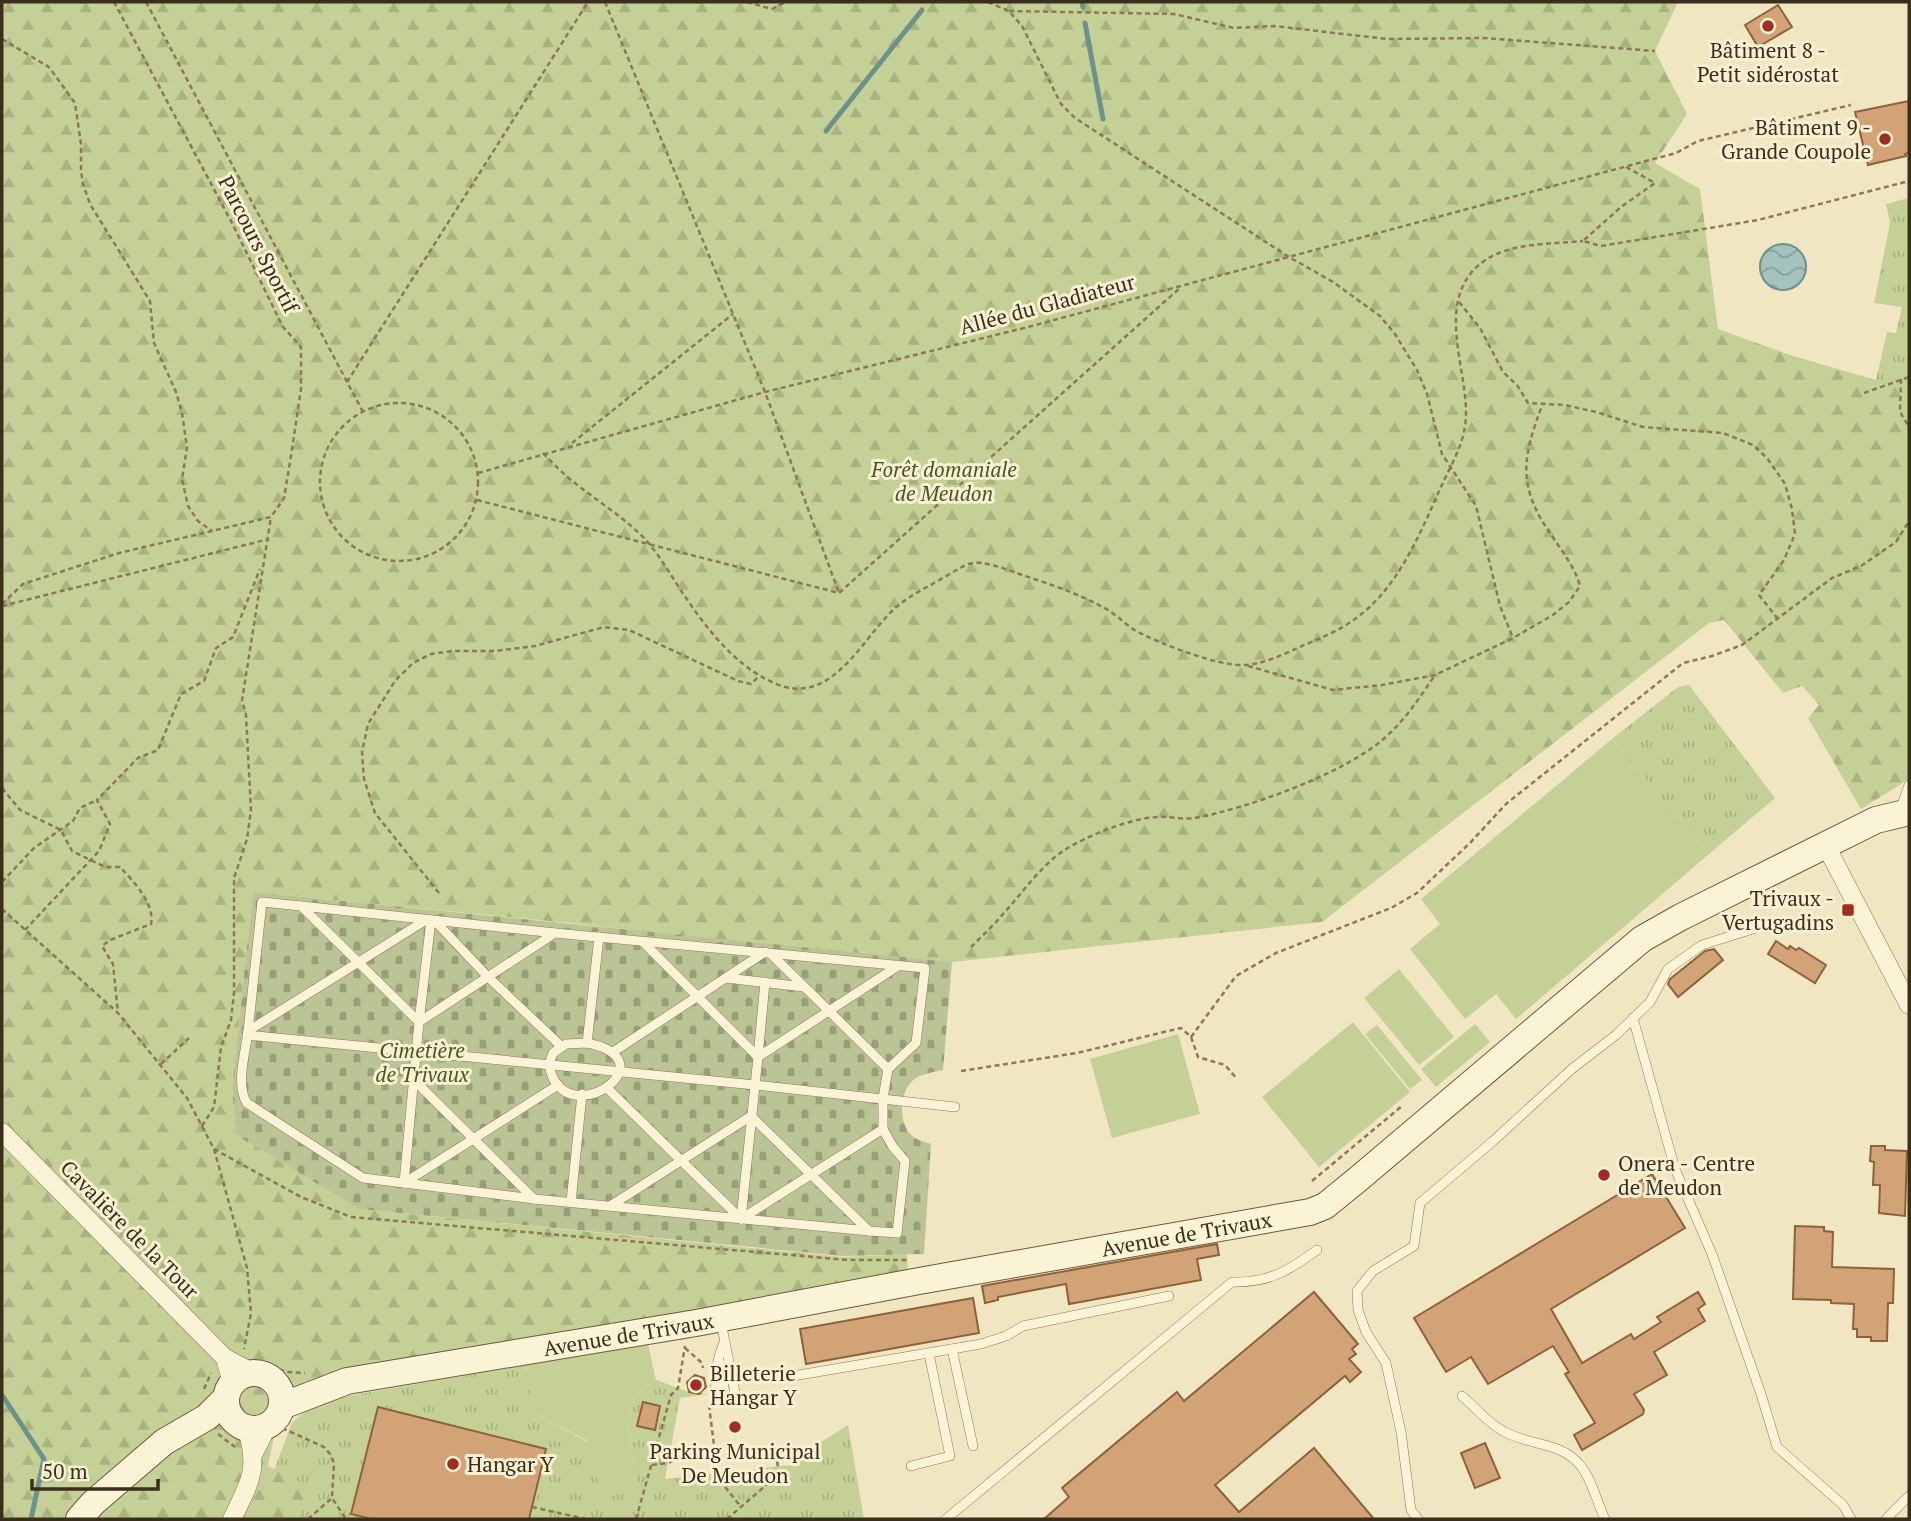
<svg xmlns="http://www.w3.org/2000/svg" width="1911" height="1521" viewBox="0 0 1911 1521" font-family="'PT Serif',serif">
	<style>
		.grass { fill: url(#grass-tufts) }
		.forest { fill: url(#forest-firs) }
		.cemetery { fill: url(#cemetery-stones) }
		.garden { fill: #c4d095 }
		.water { fill: url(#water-waves); stroke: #6b928b; stroke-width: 2 }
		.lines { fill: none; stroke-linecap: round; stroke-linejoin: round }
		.stream { stroke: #6b928b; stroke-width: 5 }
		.building { fill: #d1a376; stroke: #8d623c; stroke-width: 2 }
		.service-casing { stroke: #8c7858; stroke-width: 10 }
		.minor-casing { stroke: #8c7858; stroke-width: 19 }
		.secondary-casing { stroke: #6e583b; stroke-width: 28 }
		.path { stroke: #8c7858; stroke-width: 2.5; stroke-dasharray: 5 3.5; stroke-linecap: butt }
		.service { stroke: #fbf3d6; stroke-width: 9 }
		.minor { stroke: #fbf3d6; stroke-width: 18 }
		.secondary { stroke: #fbf3d6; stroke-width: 26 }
		.poi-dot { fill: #9f2d24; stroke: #f8f0d2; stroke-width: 2.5 }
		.labels { text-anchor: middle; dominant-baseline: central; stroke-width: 6; stroke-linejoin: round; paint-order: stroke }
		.poi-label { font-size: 21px; fill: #3b2e1d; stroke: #f8f0d2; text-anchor: start }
		.street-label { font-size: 21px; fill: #3b2e1d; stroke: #f8f0d2 }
		.park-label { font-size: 21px; font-style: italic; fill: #475823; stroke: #f8f0d2 }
	</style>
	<defs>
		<pattern id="grass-tufts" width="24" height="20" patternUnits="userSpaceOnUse" patternTransform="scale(1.75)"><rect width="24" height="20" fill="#c4d095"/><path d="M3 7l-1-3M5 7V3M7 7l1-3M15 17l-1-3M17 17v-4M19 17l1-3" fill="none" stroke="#a9b380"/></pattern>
		<pattern id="forest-firs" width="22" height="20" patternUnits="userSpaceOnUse" patternTransform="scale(1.75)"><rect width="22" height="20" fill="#c4d095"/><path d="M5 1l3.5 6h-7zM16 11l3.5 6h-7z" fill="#a9b380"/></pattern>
		<pattern id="cemetery-stones" width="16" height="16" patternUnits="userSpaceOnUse" patternTransform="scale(1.75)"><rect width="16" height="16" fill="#bbc495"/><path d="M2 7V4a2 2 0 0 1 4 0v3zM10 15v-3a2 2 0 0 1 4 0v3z" fill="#99a079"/></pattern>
		<pattern id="water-waves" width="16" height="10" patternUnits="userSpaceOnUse" patternTransform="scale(1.75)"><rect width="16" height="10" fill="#a5c3bc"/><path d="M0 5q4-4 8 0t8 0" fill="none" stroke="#889f98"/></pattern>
	</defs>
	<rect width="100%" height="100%" fill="#f1e6c2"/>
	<g class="grass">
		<path d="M1909 198V446L1876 407V380L1887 332 1896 333 1902 307 1874 303 1890 223 1886 204Z"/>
		<path d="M1689 685 1775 798 1709 854 1612 739 1678 687Z"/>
		<path d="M527 1365 532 1412 588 1442 638 1485 628 1425 635 1395 656 1380 689 1392 708 1394 680 1398 665 1479 799 1464V1456L848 1425 864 1519H256L292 1422 318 1401Z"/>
	</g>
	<path class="forest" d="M2 2H1678L1655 51 1687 114 1655 163 1700 189 1718 329 1790 355 1889 384 1909 385V779L1861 809 1808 718 1819 705 1802 686 1783 693 1724 620 1709 623 1322 922 952 962 716 940 580 924 253 892 232 1087 236 1135 359 1209 843 1257 907 1254 908 1278 510 1343 303 1404 275 1432 268 1466 310 1487 298 1519H2Z"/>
	<path class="cemetery" d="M253 892 952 962 943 1070C934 1072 923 1074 916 1078 898 1089 897 1127 915 1138 920 1141 926 1142 931 1144L924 1254 843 1256 359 1209 236 1135 232 1087Z"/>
	<g class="garden">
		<path d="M1612 739 1709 854 1516 1019 1496 994 1465 1019 1410 949 1440 924 1421 899Z"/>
		<path d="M1399 969 1454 1037 1419 1065 1364 998Z"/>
		<path d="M1353 1022 1410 1092 1319 1167 1262 1097Z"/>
		<path d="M1475 1024 1490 1042 1436 1087 1421 1069Z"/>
		<path d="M1377 1025 1422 1080 1410 1089 1365 1034Z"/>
		<path d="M1178 1034 1200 1114 1112 1138 1090 1059Z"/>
		<path d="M648 1344 656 1380 635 1395 628 1425 638 1484 634 1490 605 1498 596 1476 588 1441 532 1412 527 1365Z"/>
	</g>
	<circle class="water" cx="1783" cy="267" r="23"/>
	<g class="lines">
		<g class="stream">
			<path d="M1082 2 1083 7"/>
			<path d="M1085 23 1103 119"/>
			<path d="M826 131 922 10"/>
			<path d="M2 1395 44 1459 31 1519"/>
		</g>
	</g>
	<g class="building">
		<path d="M1778 5 1792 27 1758 47 1745 25Z"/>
		<path d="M1909 101V153L1905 154 1906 156 1868 165 1855 112Z"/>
		<path d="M1776 941 1788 949 1790 946 1796 950 1799 948 1826 965 1815 983 1768 954Z"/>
		<path d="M1714 949 1723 960 1678 997 1668 984 1670 979 1705 951Z"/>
		<path d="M1871 1146H1885V1150L1907 1151 1905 1216 1879 1213 1880 1185H1873L1874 1162 1870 1161Z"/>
		<path d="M1652 1174 1685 1228 1551 1309 1582 1363 1631 1334 1634 1339 1661 1322 1657 1317 1698 1292 1705 1304 1698 1309 1705 1321 1654 1352 1667 1375 1634 1394 1644 1410 1643 1414 1582 1450 1574 1435 1595 1423 1565 1374 1569 1372 1553 1346 1488 1384 1471 1357 1446 1372 1414 1318Z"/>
		<path d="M1795 1226 1824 1227V1231L1833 1232 1832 1267 1894 1269 1893 1303H1888L1887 1341H1871V1337H1857V1329H1853L1854 1304 1831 1303V1300L1793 1299Z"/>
		<path d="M1217 1244 1219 1255 1197 1259 1201 1280 1069 1304 1066 1284 998 1297V1300L985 1303 982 1286Z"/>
		<path d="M1314 1292 1358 1344 1352 1349 1356 1354 1349 1359 1361 1372 1350 1382 1345 1376 1215 1485 1239 1512 1314 1448 1374 1519H1044L1069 1497 1062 1488 1177 1392 1184 1401Z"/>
		<path d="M973 1298 979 1333 806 1364 800 1329Z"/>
		<path d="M695 1375 704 1378 706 1387 699 1394 689 1392 687 1382Z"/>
		<path d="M643 1402 660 1406 655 1430 637 1426Z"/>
		<path d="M378 1407 546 1449 529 1519H371L351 1514Z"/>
		<path d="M1485 1443 1500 1478 1475 1488 1461 1453Z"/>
	</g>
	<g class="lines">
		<defs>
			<g id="service">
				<path d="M1900 811 1909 785"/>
				<path d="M426 920 248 1031C246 1051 235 1085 247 1103L363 1178 404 1183 558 1085"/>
				<path d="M435 921 488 977 561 1046"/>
				<path d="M643 942 758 1057 741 1219"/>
				<path d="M726 978 804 987"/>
				<path d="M765 982 758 1057 898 966"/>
				<path d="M1633 1018 1675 1169 1712 1254 1761 1394 1777 1447 1843 1505 1851 1519"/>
				<path d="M419 1022 555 933"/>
				<path d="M419 1022 431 920"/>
				<path d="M248 1031 262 902 301 906"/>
				<path d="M247 1035 755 1085 955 1107"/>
				<path d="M587 1043 566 1044 553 1053C548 1063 549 1071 554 1080 580 1125 667 1059 587 1043L599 937"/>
				<path d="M613 1052 765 952"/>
				<path d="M414 1080 534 1199"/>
				<path d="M607 1088 741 1219"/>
				<path d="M571 1202 582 1094"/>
				<path d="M610 1206 751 1116 869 1231 534 1199 404 1183 419 1022 301 906 555 933 925 968 916 1043 888 1069"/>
				<path d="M741 1219 883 1129V1098L888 1069 771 954"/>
				<path d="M869 1231 897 1233 905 1161 893 1147 883 1129"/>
				<path d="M721 1322 735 1392"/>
				<path d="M952 1349 973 1446"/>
				<path d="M720 1363 725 1393"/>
				<path d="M793 1376 981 1344 1006 1336 1023 1326 1169 1296"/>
				<path d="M716 1394C714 1376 717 1359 724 1342"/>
				<path d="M1462 1396C1475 1407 1488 1423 1503 1431 1529 1446 1560 1441 1580 1465 1592 1479 1597 1503 1605 1519"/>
				<path d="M911 1466 950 1456 929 1354"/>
				<path d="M946 1519 1232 1282C1269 1283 1288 1271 1317 1250"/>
				<path d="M1418 1519 1411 1510 1401 1432 1386 1363 1366 1332 1358 1310 1357 1291 1373 1271 1414 1246 1420 1203 1492 1142 1573 1068 1616 1035 1650 1002 1668 969 1702 945 1756 928"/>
				<path d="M1886 1519 1909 1496"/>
			</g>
			<g id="minor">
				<path d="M1826 846 1909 1005"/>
				<path d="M2 1132 225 1358 254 1373"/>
				<path d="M225 1358 232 1383"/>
				<path d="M254 1453 263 1435 264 1428"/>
				<path d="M232 1519C250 1482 259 1471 247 1429"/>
			</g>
			<g id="secondary">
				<circle cx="254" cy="1401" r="28"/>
				<path id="s1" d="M282 1406 347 1381 696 1323 919 1281 1310 1212 1325 1206 1357 1180 1642 939 1681 917 1876 820 1909 812"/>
				<path d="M79 1519 93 1503 164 1442 207 1417 226 1398"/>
			</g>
		</defs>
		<use href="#service" class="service-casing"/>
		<use href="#minor" class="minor-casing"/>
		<use href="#secondary" class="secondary-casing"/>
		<g class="path">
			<path d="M146 2 363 412"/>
			<path d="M605 2 765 392 839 593"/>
			<path d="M747 2 772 9 786 2"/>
			<path d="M836 2H870"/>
			<path d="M988 2 1009 11 1022 26 1061 104 1075 118 1289 257 1333 282 1380 316 1395 334 1417 370 1427 394 1442 454 1476 506 1500 606 1513 638"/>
			<path d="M1009 11 1174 14 1234 28 1274 26 1387 39 1484 38 1655 51"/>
			<path d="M2 39 49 67 75 103 81 144V171L83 184 90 204 150 301 154 343 176 392 182 413 187 448 182 479 188 506 198 521 212 531"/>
			<path d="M1626 167 1655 183 1621 207 1583 241 1601 246 1758 220 1909 181"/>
			<path d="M1459 302 1480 328 1503 372 1517 385 1528 403 1565 405 1596 412 1643 427 1723 433 1753 445 1767 458 1785 484 1792 509 1795 534 1784 560 1759 595 1778 619"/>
			<path d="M1901 379 1900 412 1909 427"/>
			<path d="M347 382 588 2"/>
			<path d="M1864 393 1909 377"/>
			<circle cx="399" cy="482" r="79"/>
			<path d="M572 443 733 314"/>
			<path d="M543 453C552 462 560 471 570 479 595 500 623 516 646 540 659 555 669 572 680 589 704 625 733 665 774 683 829 708 859 644 891 612 907 596 928 587 948 575 959 569 968 561 982 563 996 565 1011 571 1025 576 1053 585 1082 595 1108 610 1118 616 1127 626 1138 632 1161 644 1220 667 1245 665 1264 664 1284 654 1302 646 1318 639 1334 633 1349 623 1396 593 1418 538 1440 489 1449 469 1462 448 1465 426 1472 380 1437 315 1471 273 1497 241 1546 245 1583 241"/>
			<path d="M478 473 765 392 1028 327 1676 153 1698 141 1851 105"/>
			<path d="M477 500 839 593 1181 287"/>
			<path d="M2 604 23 584 119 553 271 517 284 498 291 456 301 389V347L283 327 232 223 114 2"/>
			<path d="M2 606 269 539"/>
			<path d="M1248 666 1333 690 1382 685 1435 675 1513 638 1553 615 1569 602 1580 586C1575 568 1564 554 1554 539 1517 487 1521 461 1543 403"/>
			<path d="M2 788 20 810 61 830 72 851 105 867H120C133 881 155 903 151 924L110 940 102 946 113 964 118 1013"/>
			<path d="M2 882 34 848 73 821 80 808 97 800"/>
			<path d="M439 893 375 813 364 779 362 752 368 724 395 681 413 663 431 654 452 651H495L535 646 604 627 629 630 738 681 751 684 759 676"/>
			<path d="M2 909 118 1013 187 1098 214 1149 247 1268 251 1313 244 1349"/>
			<path d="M25 930 99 851 110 824 97 800 138 758 158 750 181 694 204 681 216 648 233 637 260 569"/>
			<path d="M971 947C982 936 994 925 1004 913 1023 892 1040 867 1063 851 1086 836 1131 818 1158 817 1170 816 1183 820 1195 818 1248 808 1340 775 1381 741 1403 723 1419 699 1435 675"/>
			<path d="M1191 1037 1236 976 1276 953 1391 908 1417 893 1470 843 1506 804 1683 663 1712 656 1742 645 1832 578 1861 566 1896 542 1909 521"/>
			<path d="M161 1064 189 1038"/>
			<path d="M961 1071 1077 1053 1181 1028 1191 1037 1198 1057 1225 1065 1237 1079"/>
			<path d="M202 1126 214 1107 221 1047 231 1020 234 993V878L247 839 251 810 246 715 242 700 271 517"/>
			<path d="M214 1149 301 1197 351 1217 848 1260H907"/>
			<path d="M1312 1181 1402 1106"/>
			<path d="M685 1348 702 1363 703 1368"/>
			<path d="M271 1367 289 1372 305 1373"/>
			<path d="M204 1389 211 1373"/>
			<path d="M709 1405 718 1478 741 1507"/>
			<path d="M282 1428 324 1447 331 1455 334 1464 332 1498 346 1519"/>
			<path d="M218 1434 235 1447"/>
			<path d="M652 1465 668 1463 679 1458"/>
			<path d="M532 1507 586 1519"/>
			<path d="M308 1519 332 1498"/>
			<path d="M636 1519 671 1395 678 1388 685 1346"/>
			<path d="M727 1519 779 1474 775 1448"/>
		</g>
		<use href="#service" class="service"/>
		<use href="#minor" class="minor"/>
		<use href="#secondary" class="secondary"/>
	</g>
	<g class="poi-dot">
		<circle cx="1768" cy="26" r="7"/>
		<circle cx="1885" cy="139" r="7"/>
		<rect x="1841" y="903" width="14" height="14" rx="3.5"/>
		<circle cx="1604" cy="1175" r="7"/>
		<circle cx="696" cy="1385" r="7"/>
		<circle cx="735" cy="1427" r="7"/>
		<circle cx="453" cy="1464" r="7"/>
	</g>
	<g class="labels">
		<g class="poi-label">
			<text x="1768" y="50" text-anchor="middle">Bâtiment 8 -<tspan x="1768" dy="24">Petit sidérostat</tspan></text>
			<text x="1871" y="127" text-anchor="end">Bâtiment 9 -<tspan x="1871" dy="24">Grande Coupole</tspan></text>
			<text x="1834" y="898" text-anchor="end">Trivaux -<tspan x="1834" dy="24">Vertugadins</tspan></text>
			<text x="1618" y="1163">Onera - Centre<tspan x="1618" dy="24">de Meudon</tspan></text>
			<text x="710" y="1373">Billeterie<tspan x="710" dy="24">Hangar Y</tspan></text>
			<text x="735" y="1451" text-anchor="middle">Parking Municipal<tspan x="735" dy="24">De Meudon</tspan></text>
			<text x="467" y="1464">Hangar Y</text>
		</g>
		<g class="street-label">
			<text transform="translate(259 244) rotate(63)">Parcours Sportif</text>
			<text transform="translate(1047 304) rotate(-15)">Allée du Gladiateur</text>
			<text transform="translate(130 1229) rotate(45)">Cavalière de la Tour</text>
			<text stroke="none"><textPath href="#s1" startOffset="922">Avenue de Trivaux</textPath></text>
			<text stroke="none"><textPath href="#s1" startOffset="355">Avenue de Trivaux</textPath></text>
		</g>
		<g class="park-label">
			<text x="944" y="469">Forêt domaniale<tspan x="944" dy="24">de Meudon</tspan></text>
			<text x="422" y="1050">Cimetière<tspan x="422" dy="24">de Trivaux</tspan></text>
		</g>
	</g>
	<rect width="1911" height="1521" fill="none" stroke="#3b2e1d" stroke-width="7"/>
	<path d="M32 1479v10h126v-10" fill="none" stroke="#3b2e1d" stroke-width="3.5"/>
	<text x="42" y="1479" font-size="21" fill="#3b2e1d" stroke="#f8f0d2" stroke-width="5" paint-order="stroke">50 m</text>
</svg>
